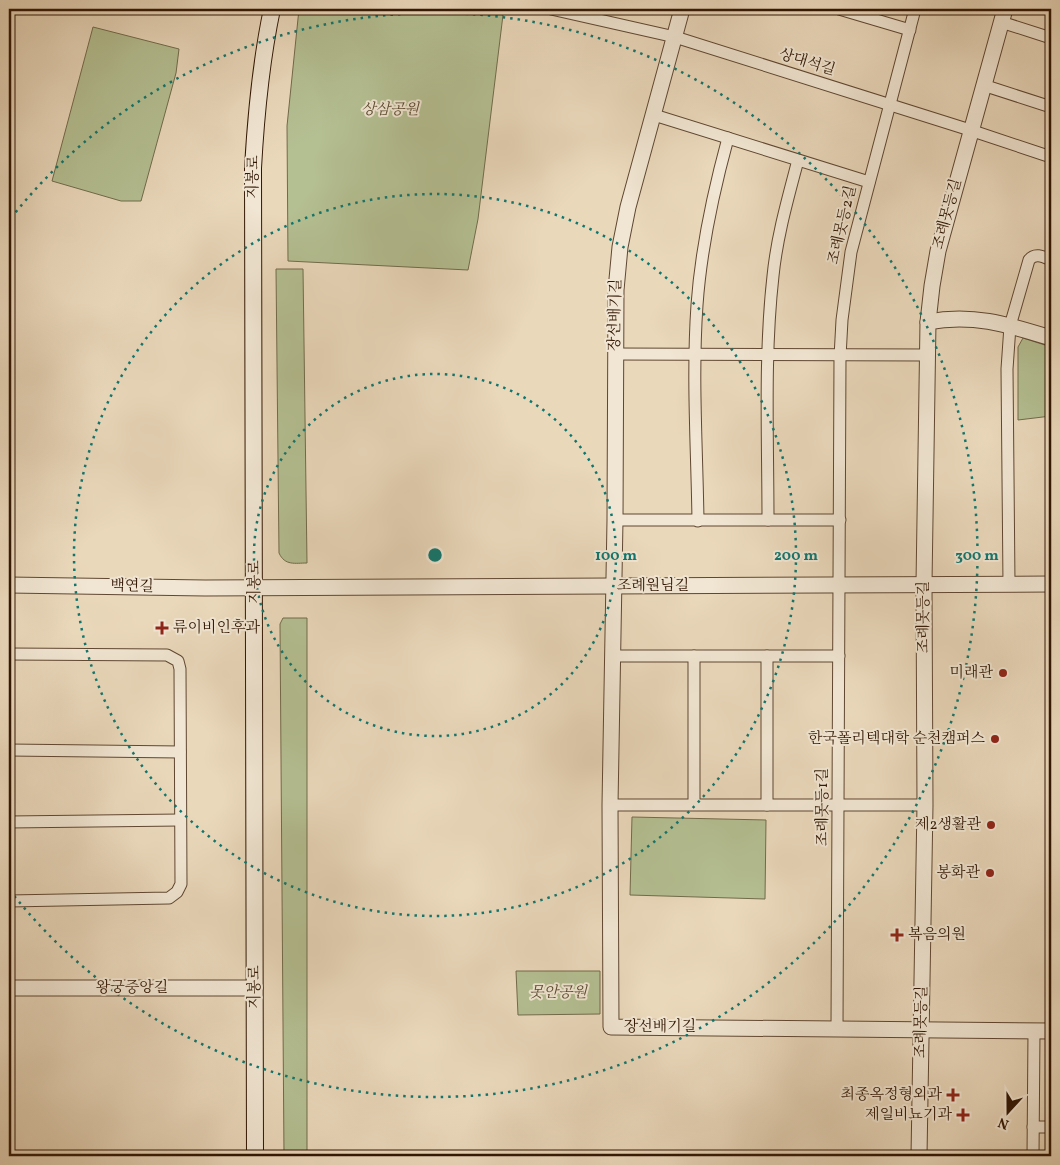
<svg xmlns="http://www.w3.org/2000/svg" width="1060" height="1165" viewBox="0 0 1060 1165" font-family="Vollkorn,'Noto Serif KR',serif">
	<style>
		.green { fill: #b4bf92; stroke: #726b4b }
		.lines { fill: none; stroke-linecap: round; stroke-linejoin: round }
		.minor-casing { stroke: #5f4732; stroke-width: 13 }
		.tertiary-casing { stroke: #5f4732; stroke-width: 17 }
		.secondary-casing { stroke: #311704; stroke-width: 18 }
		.minor { stroke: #f1e6d3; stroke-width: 11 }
		.tertiary { stroke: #f1e6d3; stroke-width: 15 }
		.secondary { stroke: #f1e6d3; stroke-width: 16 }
		.ring { fill: none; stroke: #0f766e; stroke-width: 2.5; stroke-dasharray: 2.5 5 }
		.poi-dot { fill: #8f2418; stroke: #f1e6d3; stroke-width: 2 }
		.labels { text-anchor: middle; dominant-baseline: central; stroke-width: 4; stroke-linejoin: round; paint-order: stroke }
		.street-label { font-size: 15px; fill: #311704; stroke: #f1e6d3 }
		.park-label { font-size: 15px; font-style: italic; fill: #58492f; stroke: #f1e6d3 }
		.poi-label { font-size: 15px; fill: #311704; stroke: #f1e6d3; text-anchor: end }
		.centre { fill: #0f766e; stroke: #f1e6d3; stroke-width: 2.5 }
		.ring-label { font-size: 15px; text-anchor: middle; font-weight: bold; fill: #0f766e; stroke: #f1e6d3; stroke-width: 4; stroke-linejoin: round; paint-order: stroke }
	</style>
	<rect width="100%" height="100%" fill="#ead8bb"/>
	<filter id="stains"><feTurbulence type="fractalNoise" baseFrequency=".004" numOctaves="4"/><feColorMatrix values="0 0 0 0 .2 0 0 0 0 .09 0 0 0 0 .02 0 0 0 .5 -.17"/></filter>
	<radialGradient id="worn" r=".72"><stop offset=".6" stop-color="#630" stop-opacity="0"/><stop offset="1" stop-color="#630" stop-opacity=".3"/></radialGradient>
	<g class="green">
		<path d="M299 9H479L503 15 478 219 468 270 288 261 287 126Z"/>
		<path d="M93 27 179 49 176 73 141 201H121L52 181Z"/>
		<path d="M276 269H303L307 563C295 563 285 566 279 553Z"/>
		<path d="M1023 338 1051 347V416L1018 420V347Z"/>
		<path d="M283 618H307V1156H284L280 624Z"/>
		<path d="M632 817 766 820 765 899 630 895Z"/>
		<path d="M516 971H600V1014L518 1015Z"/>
	</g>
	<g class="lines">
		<defs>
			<g id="minor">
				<path d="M551 9 675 37 970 130 1051 157"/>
				<path d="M839 9 910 30"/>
				<path d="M1001 22 1051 38"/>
				<path d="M983 85 1051 107"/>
				<path d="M654 115 869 182"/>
				<path d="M615 354 927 355"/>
				<path d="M615 520H840"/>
				<path d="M768 520C768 439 764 356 773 276 777 236 788 198 798 160"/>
				<path d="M698 521C697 449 692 377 697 305 701 248 713 193 728 138"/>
				<path d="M1009 584 1007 369 1010 326 1029 260C1035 252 1044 257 1051 260"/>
				<path d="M9 654 167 655 178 661 180 669 181 884 177 892 169 898 9 901"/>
				<path d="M613 656H839"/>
				<path d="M9 750 180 752"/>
				<path d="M694 804V656"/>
				<path d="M610 805H925"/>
				<path d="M767 805V656"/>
				<path d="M9 822 180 820"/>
				<path d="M837 1029 840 357 842 320 851 252 915 9"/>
				<path d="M1033 1127H1051"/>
				<path d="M1033 1156 1034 1031"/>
			</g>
			<g id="tertiary">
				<path d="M682 9 628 207 620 247 616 290 615 520 610 805 611 1027 1051 1031"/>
				<path d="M928 322C973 313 1009 325 1051 338"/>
				<path d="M9 585 205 588 1051 584"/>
				<path d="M9 988H255"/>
				<path d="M919 1156 925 805 924 584 928 322 932 286 938 251 1005 9"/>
			</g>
			<path id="secondary" d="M255 1156 253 168C256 114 261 61 272 9"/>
		</defs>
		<use href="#minor" class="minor-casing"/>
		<use href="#tertiary" class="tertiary-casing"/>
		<use href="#secondary" class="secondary-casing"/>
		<use href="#minor" class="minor"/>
		<use href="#tertiary" class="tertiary"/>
		<use href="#secondary" class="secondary"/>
	</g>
	<g class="ring">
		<circle cx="435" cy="555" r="181"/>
		<circle cx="435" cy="555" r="361"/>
		<path d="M11 218A542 542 0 1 1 11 892"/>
	</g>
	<g class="poi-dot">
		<path d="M159.5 620.5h5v5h5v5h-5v5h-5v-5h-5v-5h5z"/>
		<circle cx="1003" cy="673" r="5"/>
		<circle cx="995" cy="739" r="5"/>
		<circle cx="991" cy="825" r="5"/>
		<circle cx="990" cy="873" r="5"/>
		<path d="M894.5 927.5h5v5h5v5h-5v5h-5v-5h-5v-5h5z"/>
		<path d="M950.5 1087.5h5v5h5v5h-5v5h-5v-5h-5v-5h5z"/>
		<path d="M960.5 1107.5h5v5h5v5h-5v5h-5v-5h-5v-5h5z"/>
	</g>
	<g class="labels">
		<g class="street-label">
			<text transform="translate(807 63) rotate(17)">상대석길</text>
			<text transform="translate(254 177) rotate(-89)">지봉로</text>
			<text transform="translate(948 214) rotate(-75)">조례못등길</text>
			<text transform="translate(843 225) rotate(-77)">조례못등2길</text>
			<text transform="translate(616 315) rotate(-89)">장선배기길</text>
			<text transform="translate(255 582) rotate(-90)">지봉로</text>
			<text x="653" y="586">조례원님길</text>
			<text transform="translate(132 587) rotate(1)">백연길</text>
			<text transform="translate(924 617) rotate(-90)">조례못등길</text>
			<text transform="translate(823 807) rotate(-90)">조례못등1길</text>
			<text transform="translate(255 987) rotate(-90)">지봉로</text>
			<text x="132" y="988">왕궁중앙길</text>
			<text transform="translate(922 1022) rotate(-89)">조례못등길</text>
			<text x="660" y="1027">장선배기길</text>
		</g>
		<g class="park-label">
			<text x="390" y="110">상삼공원</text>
			<text x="558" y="993">못안공원</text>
		</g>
		<g class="poi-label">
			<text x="173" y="628" text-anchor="start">류이비인후과</text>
			<text x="993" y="673">미래관</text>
			<text x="985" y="739">한국폴리텍대학 순천캠퍼스</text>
			<text x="981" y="825">제2생활관</text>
			<text x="980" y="873">봉화관</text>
			<text x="908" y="935" text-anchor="start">복음의원</text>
			<text x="942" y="1095">최종옥정형외과</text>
			<text x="952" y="1115">제일비뇨기과</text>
		</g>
	</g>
	<circle cx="435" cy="555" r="8" class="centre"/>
	<g class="ring-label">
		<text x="616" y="560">100 m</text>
		<text x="796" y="560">200 m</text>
		<text x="977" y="560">300 m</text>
	</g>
	<rect width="1060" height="1165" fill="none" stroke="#ead8bb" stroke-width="30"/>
	<rect x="10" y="10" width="1040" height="1145" fill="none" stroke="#311704" stroke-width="2.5"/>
	<rect x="15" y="15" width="1030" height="1135" fill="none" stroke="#311704"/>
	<g transform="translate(1008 1112) rotate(201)" stroke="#f1e6d3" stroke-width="4" paint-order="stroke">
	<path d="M0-4L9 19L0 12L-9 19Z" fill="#311704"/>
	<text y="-8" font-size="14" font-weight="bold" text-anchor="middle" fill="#311704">N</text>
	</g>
	<rect width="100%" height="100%" filter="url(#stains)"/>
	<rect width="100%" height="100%" fill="url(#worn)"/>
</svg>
